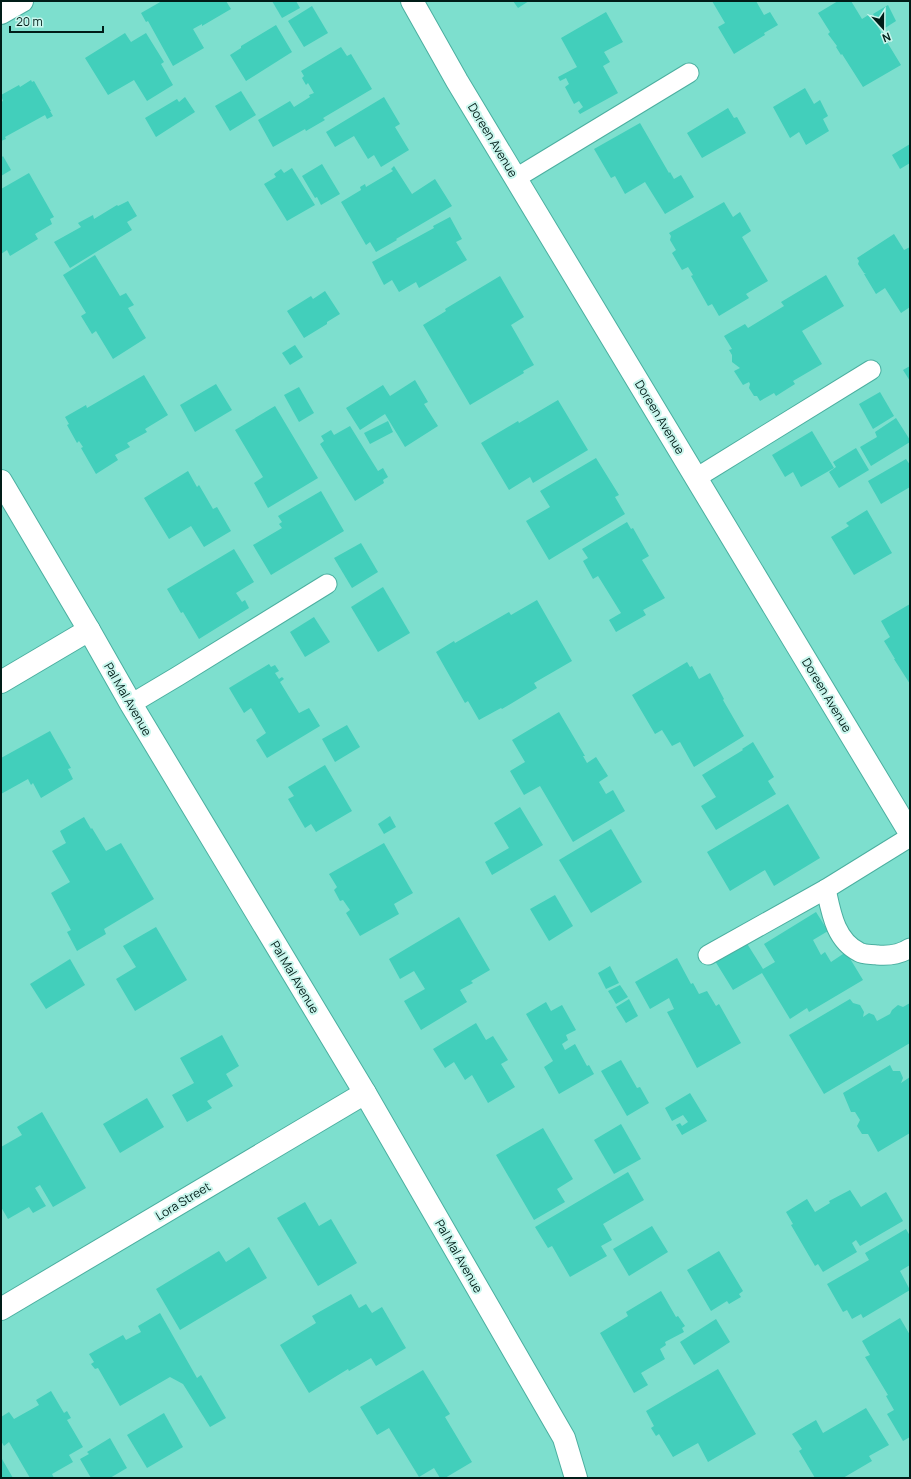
<svg xmlns="http://www.w3.org/2000/svg" width="911" height="1479" viewBox="0 0 911 1479" font-family="Manrope,sans-serif">
	<style>
		.building { fill: #42cfbb }
		.lines { fill: none; stroke-linecap: round; stroke-linejoin: round }
		.lane-casing { stroke: #4bafa0; stroke-width: 21 }
		.street-casing { stroke: #4bafa0; stroke-width: 24 }
		.lane { stroke: #fff; stroke-width: 19 }
		.street { stroke: #fff; stroke-width: 22 }
		.labels { text-anchor: middle; dominant-baseline: central; stroke-width: 4; stroke-linejoin: round; paint-order: stroke }
		.street-label { font-size: 12px; fill: #001d18; stroke: #c9f6ed }
	</style>
	<rect width="100%" height="100%" fill="#7ddfce"/>
	<g class="building">
		<path d="M162 1H226L231 9 202 26V24L193 29 204 48 173 66 148 21 146 22 141 13Z"/>
		<path d="M272 1H296L300 8 282 18Z"/>
		<path d="M513 1H529L518 8Z"/>
		<path d="M712 1H756L764 15 770 12 778 25 764 33 765 35 734 54 718 27 725 23Z"/>
		<path d="M838 1H851L862 19 870 14 901 65 863 87 842 54 841 55 836 47 837 46 828 34 830 32 818 13Z"/>
		<path d="M888 5 896 21 882 30 873 14Z"/>
		<path d="M312 6 328 33 304 47 288 21Z"/>
		<path d="M606 12 623 42 604 52 610 62 603 66 618 93 580 114 578 111 583 107 579 101 574 104 565 87 569 84 566 78 560 81 558 77 577 67 561 38Z"/>
		<path d="M276 25 292 52 246 81 230 55 241 48V46Z"/>
		<path d="M125 33 131 42 146 33 164 62 161 64 173 85 147 101 134 80 108 95 85 58Z"/>
		<path d="M341 47 347 56 351 54 372 89 323 118 325 120 306 131 305 129 273 147 258 120 290 101 294 107 310 97 309 95 314 93 308 83 306 85 302 78 304 76 301 71Z"/>
		<path d="M31 80 32 82 34 81 51 111H50L53 116 47 119 45 115 5 137 6 139 1 141V102L3 101 1 95 19 85 20 87Z"/>
		<path d="M805 88 814 104 820 100 828 116 823 119 829 131 806 145 799 132 790 138 773 107Z"/>
		<path d="M241 91 256 115 230 131 215 106Z"/>
		<path d="M185 97 195 112 156 137 145 118 177 99 179 102Z"/>
		<path d="M384 97 400 124 395 127 409 150 381 167 374 155 368 159 354 136 335 147 326 132Z"/>
		<path d="M728 108 734 118 737 117 746 133 702 158 687 133Z"/>
		<path d="M640 123 669 173 670 172 674 179 681 175 694 197 665 214 645 182 625 194 615 176 611 178 594 149Z"/>
		<path d="M910 144V163L900 169 892 155Z"/>
		<path d="M3 156 11 170 1 176V158Z"/>
		<path d="M322 164 340 194 321 205 317 197 315 198 302 176Z"/>
		<path d="M394 166 412 194 435 179 452 206 396 239 397 240 376 252 370 242 366 245 341 202 361 190 360 187 365 184 366 187 393 171 391 169Z"/>
		<path d="M292 168 315 205 287 221 264 184 276 177 274 174 281 169 284 173Z"/>
		<path d="M29 173 54 217 50 219 52 224 35 234 38 239 10 256 7 250 1 254V189Z"/>
		<path d="M128 201 137 216 127 222 132 230 70 268 54 242 81 227 78 223 93 215 94 219 117 205 118 206Z"/>
		<path d="M724 202 733 217 740 212 751 231 742 237 768 281 746 294 749 298 719 316 712 304 708 306 691 276 693 275 688 267 682 270 672 253 676 250 670 240 671 236 669 233Z"/>
		<path d="M450 217 462 239 456 242 467 260 419 288 416 282 399 292 392 280 384 285 372 262 434 228 433 226Z"/>
		<path d="M894 234 904 250 910 247V307L901 313 885 288 876 294 864 274 866 273H864L858 264 859 261 857 258Z"/>
		<path d="M95 255 120 296 126 293 134 305 128 308 146 338 113 359 96 331 92 334 81 316 86 313 63 275Z"/>
		<path d="M826 275 844 306 802 331 822 364 793 381 795 384 776 396 774 393 760 401 757 396H754L749 388 750 384 749 382 743 385 734 371 740 368 732 362V355L729 350 732 349 724 336 745 324 748 328 784 306 781 302Z"/>
		<path d="M500 276 524 317 511 325 534 365 523 371 524 373 470 405 423 325 446 311 445 309Z"/>
		<path d="M325 291 340 314 327 322V324L304 338 287 311 311 296 313 299Z"/>
		<path d="M295 345 303 357 290 365 282 353Z"/>
		<path d="M910 366V381L903 370Z"/>
		<path d="M144 375 168 415 145 429 147 432 127 443 130 447 115 455 118 460 96 474 81 448 83 447 79 441 77 443 67 425 69 424 65 417 86 405 87 408Z"/>
		<path d="M415 380 428 402 424 404 438 426 405 447 385 414 360 430 346 408 383 385 390 396Z"/>
		<path d="M216 384 232 410 195 432 180 405Z"/>
		<path d="M299 387 314 413 299 422 284 395Z"/>
		<path d="M880 392 894 416 873 429 859 404Z"/>
		<path d="M558 400 588 450 533 483 530 477 509 490 481 443 518 421 519 423Z"/>
		<path d="M275 406 318 478 268 508 254 483 263 477 235 430Z"/>
		<path d="M896 418 910 440V442L871 466 860 447 877 437 875 432Z"/>
		<path d="M388 421 393 432 370 444 364 433Z"/>
		<path d="M350 426 378 471 383 468 388 477 383 480 384 483 355 501 320 444 324 441 321 436 331 430 334 435Z"/>
		<path d="M812 431 834 468 801 487 793 472 785 477 772 455Z"/>
		<path d="M856 448 869 470 839 488 829 472 836 467 833 462Z"/>
		<path d="M596 458 619 495 615 497 625 514 549 560 526 521 550 507 540 491Z"/>
		<path d="M906 459 910 465V487L881 504 868 481Z"/>
		<path d="M188 471 197 487 199 485 213 509 217 507 231 531 204 547 191 526 169 539 144 498Z"/>
		<path d="M321 491 344 531 271 575 253 545 282 528 279 524 282 522 278 516Z"/>
		<path d="M867 510 892 553 854 575 831 537 849 526 846 523Z"/>
		<path d="M627 522 631 529 633 528 649 556 642 560 665 598 643 610 646 615 616 632 609 620 621 613 598 576 593 579 583 561 588 558 582 549Z"/>
		<path d="M361 543 378 572 352 588 334 558Z"/>
		<path d="M234 549 254 582 236 593 242 602 245 600 249 608 199 639 183 612 181 613 167 589Z"/>
		<path d="M383 587 410 633 378 652 351 607Z"/>
		<path d="M537 600 572 661 534 683 537 688 502 709 501 708 479 720 468 701 465 703 436 652 454 641 455 643 509 612 511 615Z"/>
		<path d="M910 604V684L894 659H895L884 641 890 637 881 621Z"/>
		<path d="M314 617 330 642 305 657 290 632Z"/>
		<path d="M687 662 690 667 692 666 699 679 710 673 724 699 723 700 744 736 694 767 680 742 672 746 662 730 655 734 632 695Z"/>
		<path d="M269 664 271 667 275 665 279 671 275 673 279 679 282 677 284 679 280 682 299 713 309 708 320 726 267 758 256 740 266 733 251 708 244 713 229 688Z"/>
		<path d="M559 712 585 756H583L587 763 596 757 608 776 599 782 606 794 613 790 625 811 573 842 540 786 524 795 510 771 525 762 512 740Z"/>
		<path d="M347 725 360 747 335 762 322 739Z"/>
		<path d="M50 731 71 768 68 769 73 779 41 798 33 783 31 785 28 779 1 794V758Z"/>
		<path d="M753 742 774 777 768 781 776 794 716 830 701 806 716 797 702 775 743 750 742 749Z"/>
		<path d="M325 765 352 811 316 832 311 824 305 828 288 799 294 796 288 787Z"/>
		<path d="M788 804 820 858 774 886 765 870 730 891 707 852Z"/>
		<path d="M520 807 543 845 492 875 485 862 509 848 494 823Z"/>
		<path d="M390 816 396 827 384 834 378 824Z"/>
		<path d="M84 817 91 829 92 828 106 851 121 843 154 899 104 929 106 934 77 951 67 932 71 930 51 893 70 882 52 851 66 843 60 831Z"/>
		<path d="M611 829 642 882 591 913 559 860Z"/>
		<path d="M384 843 413 893 394 904 399 914 360 936 346 913 350 910 343 900 340 901 334 890 337 887 329 874Z"/>
		<path d="M555 895 573 926 549 941 530 909Z"/>
		<path d="M816 912 828 931 813 940 821 955 825 952 831 962 846 952 863 980 809 1012 807 1008 790 1019 762 973 733 990 715 961 746 942 763 969 775 962 764 944Z"/>
		<path d="M459 917 490 970 471 981 473 983 460 990 467 1002 421 1030 404 1001 425 989 414 971 400 979 389 959Z"/>
		<path d="M156 927 187 980 135 1011 116 979 136 967 123 946Z"/>
		<path d="M677 958 691 984 693 983 699 994 707 991 716 1006 719 1004 741 1043 697 1068 667 1012 674 1009 669 998 650 1009 635 982Z"/>
		<path d="M70 959 85 985 46 1009 30 984Z"/>
		<path d="M610 966 619 983 606 989 598 973Z"/>
		<path d="M620 985 628 997 616 1004 608 991Z"/>
		<path d="M629 999 638 1016 626 1023 616 1007Z"/>
		<path d="M850 999 853 1003 860 1005 864 1012 863 1017 869 1013 874 1015 877 1021 890 1014 892 1010 898 1005 903 1007 910 1003V1043L824 1094 789 1035Z"/>
		<path d="M546 1002 551 1011 562 1005 576 1030 566 1035 568 1040 562 1044 565 1050 575 1044 587 1066 589 1065 594 1074 559 1094 544 1067 553 1061 526 1014Z"/>
		<path d="M476 1023 486 1040 493 1036 508 1060 501 1064 515 1087 488 1103 472 1075 465 1080 454 1062 445 1068 433 1049Z"/>
		<path d="M222 1035 239 1066 226 1074 233 1086 207 1101 212 1108 187 1122 172 1095 194 1083 180 1058Z"/>
		<path d="M621 1060 637 1088 640 1087 649 1103 627 1116 601 1071Z"/>
		<path d="M890 1065 893 1071H900L903 1078 901 1083 910 1077V1133L878 1152 868 1134H862L857 1126 860 1120 855 1112H851L843 1093Z"/>
		<path d="M690 1093 707 1121 682 1135 676 1125 680 1123 682 1126 688 1122 683 1115 672 1121 665 1108Z"/>
		<path d="M147 1098 164 1127 120 1153 103 1124Z"/>
		<path d="M42 1112 86 1188 53 1207 40 1185 35 1188 46 1206 33 1213 29 1207 8 1219 1 1207V1147L22 1135 17 1127Z"/>
		<path d="M621 1124 641 1159 614 1174 594 1140Z"/>
		<path d="M543 1128 573 1179 557 1189 565 1202 534 1220 496 1155Z"/>
		<path d="M628 1172 644 1200 603 1224 612 1240 601 1246 607 1256 570 1277 552 1246 548 1248 535 1227Z"/>
		<path d="M850 1190 861 1207 886 1192 903 1221 860 1246 856 1240 852 1243 857 1252 823 1272 818 1264 815 1266 791 1225 793 1224 786 1212 807 1199 815 1212 830 1203 829 1201Z"/>
		<path d="M305 1202 319 1226 331 1219 357 1263 318 1286 277 1218Z"/>
		<path d="M652 1226 668 1252 629 1276 613 1249Z"/>
		<path d="M906 1229 910 1236V1265L900 1271 910 1290 863 1318 861 1314 852 1319 847 1310 843 1312 827 1284 869 1260 865 1253Z"/>
		<path d="M249 1247 267 1278 180 1330 156 1289 219 1251 226 1262Z"/>
		<path d="M719 1251 743 1291 739 1294 741 1297 729 1304 727 1301 711 1311 687 1270Z"/>
		<path d="M661 1291 676 1317 678 1316 685 1326 682 1328 684 1332 665 1342 666 1345 660 1349 665 1359 641 1373 648 1385 634 1393 600 1333 628 1316 626 1312Z"/>
		<path d="M351 1294 359 1308 366 1304 372 1313 382 1307 406 1348 376 1366 371 1358 349 1371 348 1369 309 1393 280 1345 316 1323 312 1316Z"/>
		<path d="M160 1313 197 1378 201 1375 226 1418 210 1427 183 1384 170 1377 120 1406 98 1368 95 1369 91 1364 94 1362 89 1354 123 1335 126 1340 141 1332 138 1326Z"/>
		<path d="M900 1318 910 1335V1437L903 1441 887 1414 894 1410 886 1396 888 1395 865 1357 870 1355 862 1341Z"/>
		<path d="M716 1319 730 1342 694 1365 680 1342Z"/>
		<path d="M718 1369 756 1434 708 1462 698 1443 673 1457 659 1434 656 1436 651 1428 654 1426 646 1411Z"/>
		<path d="M423 1370 450 1414 445 1417 472 1462 445 1478H440L434 1468 419 1477 389 1428 377 1435 360 1407Z"/>
		<path d="M51 1391 64 1413 67 1411 71 1418 67 1420 83 1447 69 1455 73 1462 52 1474 54 1478H30L9 1442 4 1446 1 1441V1417L9 1412 14 1419 39 1405 36 1400Z"/>
		<path d="M866 1408 889 1445 869 1456 872 1461 843 1478H815L799 1451 802 1449 792 1434 816 1420 823 1433Z"/>
		<path d="M164 1413 183 1447 147 1468 127 1435Z"/>
		<path d="M110 1438 127 1468 110 1478H91L80 1459 89 1454 87 1452Z"/>
		<path d="M1 1459H2L13 1478H1Z"/>
	</g>
	<g class="lines">
		<defs>
			<g id="lane">
				<path d="M516 178 689 73"/>
				<path d="M696 478 871 370"/>
				<path d="M131 704 178 676 327 584"/>
				<path d="M826 889C831 912 835 940 859 952 864 955 872 954 877 955 888 956 901 954 910 948"/>
				<path d="M708 955 826 889 910 837"/>
			</g>
			<g id="street">
				<path d="M412 1 457 81 910 833"/>
				<path d="M1 13 22 1"/>
				<path d="M1 481 89 630 131 704 365 1093 564 1438 576 1478"/>
				<path d="M1 682 89 630"/>
				<path d="M1 1309 365 1093"/>
			</g>
		</defs>
		<use href="#lane" class="lane-casing"/>
		<use href="#street" class="street-casing"/>
		<use href="#lane" class="lane"/>
		<use href="#street" class="street"/>
	</g>
	<g class="labels">
		<g class="street-label">
			<text transform="translate(493 140) rotate(59)">Doreen Avenue</text>
			<text transform="translate(660 417) rotate(59)">Doreen Avenue</text>
			<text transform="translate(827 695) rotate(59)">Doreen Avenue</text>
			<text transform="translate(128 699) rotate(60)">Pal Mal Avenue</text>
			<text transform="translate(295 977) rotate(59)">Pal Mal Avenue</text>
			<text transform="translate(183 1201) rotate(-31)">Lora Street</text>
			<text transform="translate(459 1256) rotate(60)">Pal Mal Avenue</text>
		</g>
	</g>
	<rect width="911" height="1479" fill="none" stroke="#001d18" stroke-width="4"/>
	<g transform="translate(883 28) rotate(159)" stroke="#c9f6ed" stroke-width="3" paint-order="stroke">
	<path d="M0-3L7 15L0 10L-7 15Z" fill="#001d18"/>
	<text y="-6" font-size="11" font-weight="bold" text-anchor="middle" fill="#001d18">N</text>
	</g>
	<path d="M10 26v6h93v-6" fill="none" stroke="#001d18" stroke-width="2"/>
	<text x="16" y="26" font-size="12" fill="#001d18" stroke="#c9f6ed" stroke-width="3" paint-order="stroke">20 m</text>
</svg>
